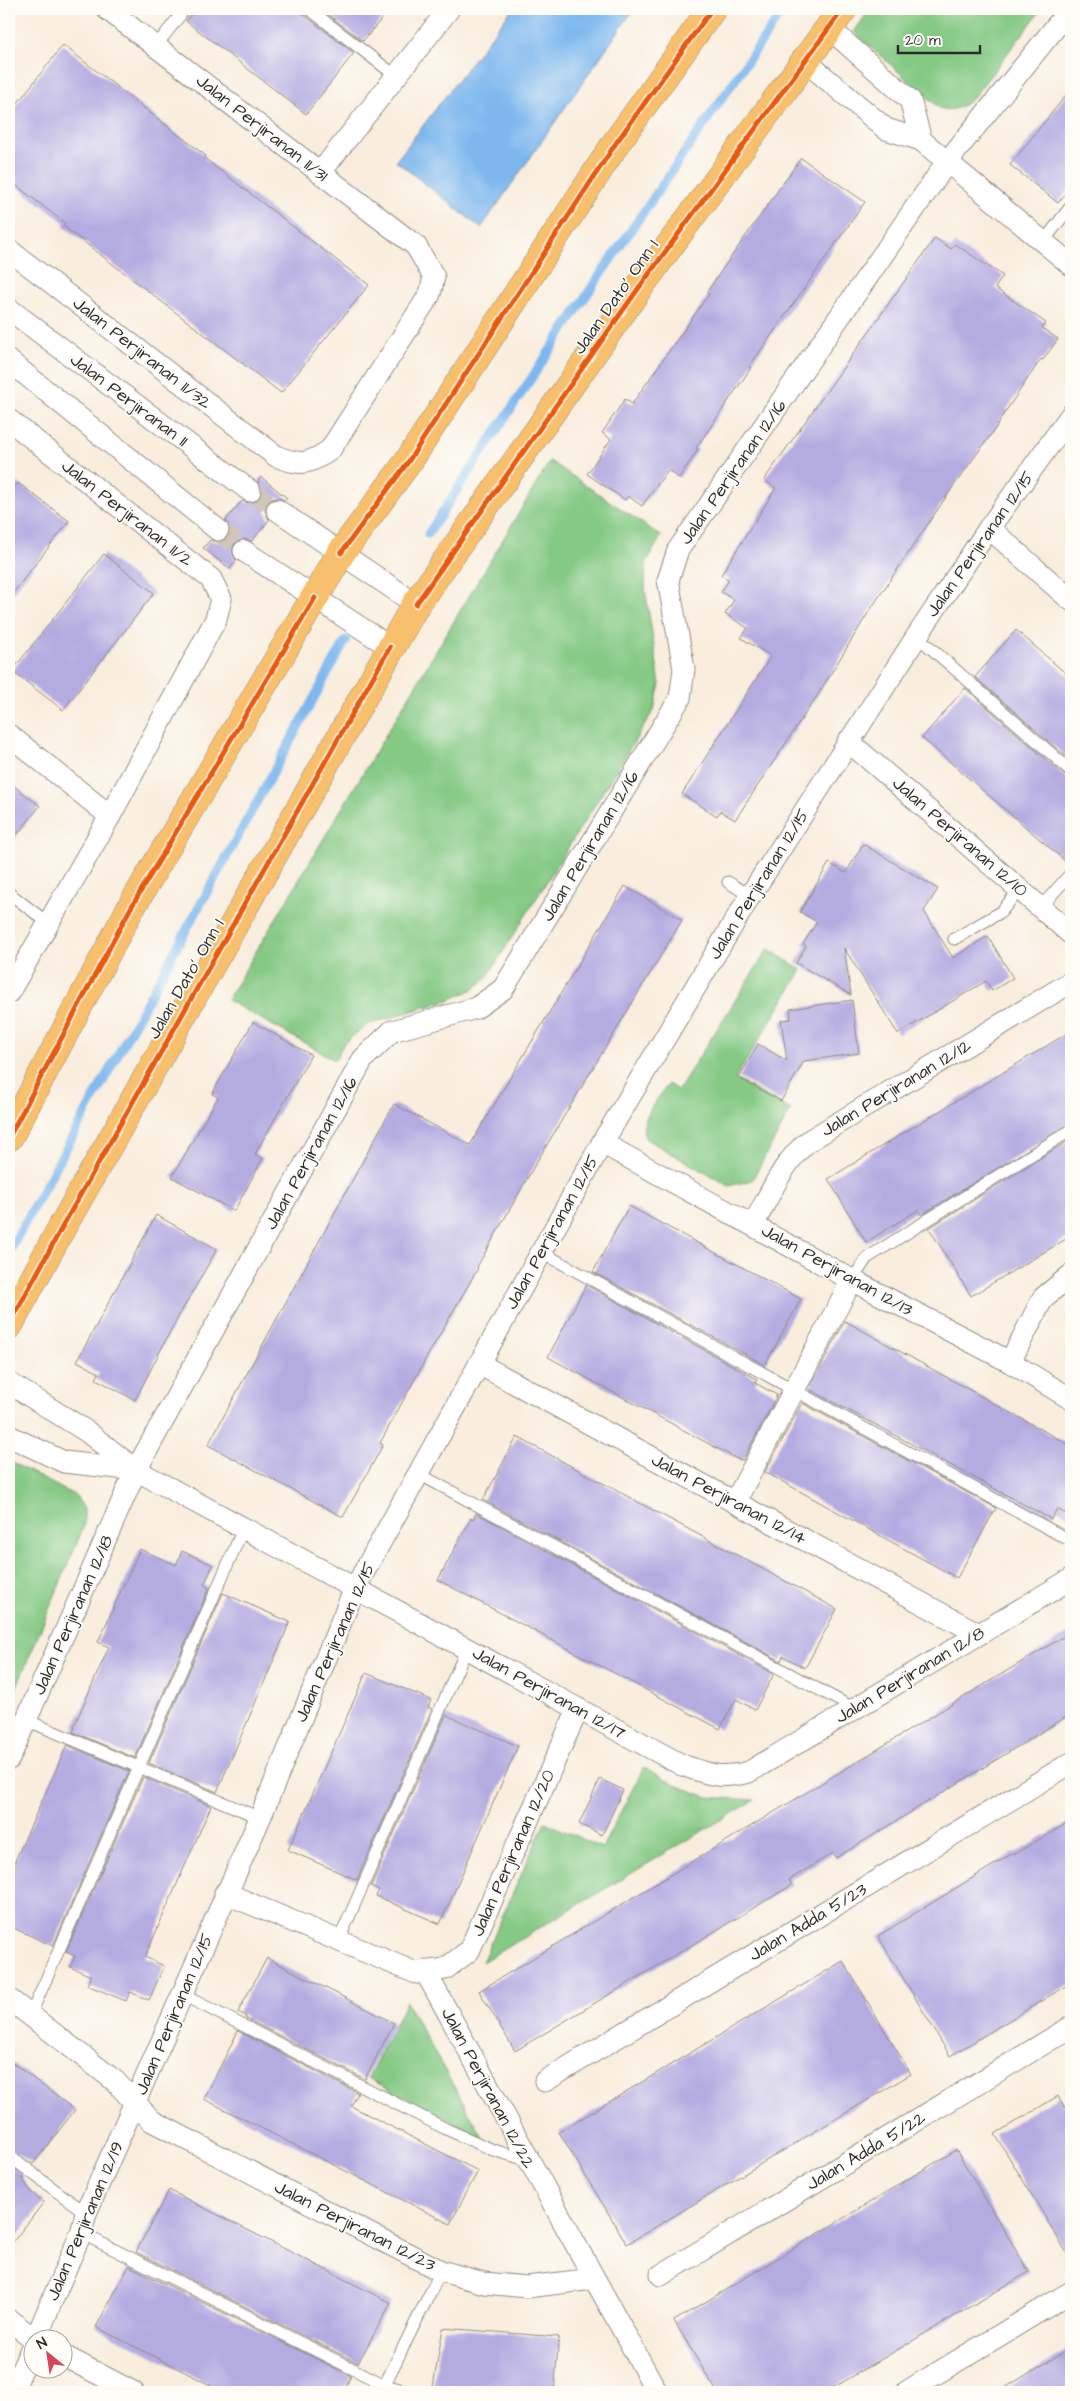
<svg xmlns="http://www.w3.org/2000/svg" width="1080" height="2401" viewBox="0 0 1080 2401" font-family="'Architects Daughter',sans-serif">
	<style>
		.green { fill: #84c984; stroke: #587a58 }
		.water { fill: #7db7ee; stroke: #54718c }
		.lines { fill: none; stroke-linecap: round; stroke-linejoin: round }
		.stream { stroke: #7db7ee; stroke-width: 9 }
		.building { fill: #b4abe1 }
		.street-tunnel { stroke: #d0c6b9; stroke-width: 21; stroke-dasharray: 21 11; stroke-linecap: butt }
		.lane-casing { stroke: #928c84; stroke-width: 13 }
		.street-casing { stroke: #928c84; stroke-width: 23 }
		.primary-casing { stroke: #928c84; stroke-width: 29 }
		.lane { stroke: #fff; stroke-width: 11 }
		.street { stroke: #fff; stroke-width: 21 }
		.primary { stroke: #f8bf6c; stroke-width: 28 }
		.cycleway-casing { stroke: #fdfcf7; stroke-width: 8 }
		.cycleway { stroke: #e8590c; stroke-width: 5 }
		.labels { text-anchor: middle; dominant-baseline: central; stroke-width: 4; stroke-linejoin: round; paint-order: stroke }
		.street-label { font-size: 18px; fill: #2b2b2b; stroke: #fdfcf7 }
	</style>
	<rect width="100%" height="100%" fill="#fdfcf7"/>
	<filter id="ink" filterUnits="userSpaceOnUse"><feTurbulence type="fractalNoise" baseFrequency=".02" numOctaves="2"/><feDisplacementMap in="SourceGraphic" scale="10" xChannelSelector="R" yChannelSelector="G"/><feConvolveMatrix kernelMatrix="1 2 1 2 8 2 1 2 1" color-interpolation-filters="sRGB"/></filter>
	<filter id="wash" filterUnits="userSpaceOnUse"><feTurbulence type="fractalNoise" baseFrequency=".0096" numOctaves="4" result="noise"/><feDisplacementMap in="SourceGraphic" scale="20" xChannelSelector="R" yChannelSelector="G"/><feGaussianBlur stdDeviation="1.12" result="paint"/><feColorMatrix in="noise" values="0 0 0 0 0 0 0 0 0 0 0 0 0 0 0 0 0 1.4 0 .05"/><feComposite in="paint" operator="in"/></filter>
	<g filter="url(#wash)">
		<rect width="100%" height="100%" fill="#f9eddd"/>
		<g class="green">
			<path d="M870 9H1042L972 99C960 108 953 112 939 108L854 32Z"/>
			<path d="M550 461 661 536 646 563 645 589 660 684 654 710 486 979 471 990 451 999 367 1025 344 1043 335 1060 227 1000Z"/>
			<path d="M768 949 802 970 735 1079 791 1110 752 1180 729 1186 646 1139C636 1122 659 1098 668 1084L678 1090Z"/>
			<path d="M9 1461 76 1496 84 1509V1526L9 1705Z"/>
			<path d="M644 1767 675 1785 708 1797 755 1800 482 1962 545 1822 602 1848Z"/>
			<path d="M406 2002 484 2139 368 2078Z"/>
		</g>
		<path class="water" d="M512 9H634L481 228 396 161Z"/>
		<g class="lines">
			<g class="stream">
				<path d="M428 534 598 278 784 9"/>
				<path d="M9 1252 346 640"/>
			</g>
		</g>
		<g id="blocks">
			<g class="building">
				<path d="M195 9H302L304 15 354 53 306 114 186 21Z"/>
				<path d="M321 9H390L363 41Z"/>
				<path d="M63 45 206 156 204 158 369 285 281 393 63 226 65 223 9 180V114Z"/>
				<path d="M1071 89V187L1058 203 1010 165Z"/>
				<path d="M801 158 865 202 749 367 751 368 696 448 698 450 679 478 668 470 642 506 628 496 625 500 587 474 611 439 602 433 625 399 632 404 709 294 707 292 724 267Z"/>
				<path d="M935 238 951 249 955 244 1003 276 995 288 1046 323 1042 328 1058 339 1043 360 1041 359 999 421 1000 422 950 491 870 610 817 696 735 820 720 811 717 816 682 794 771 656 741 638 748 628 725 614 734 600 721 592 729 580 721 575 776 488 764 480Z"/>
				<path d="M261 477 287 498 285 500 278 498 272 499 267 503 265 510 269 520 252 541 244 539 234 544 232 551 236 561 230 569 203 548 210 540 217 542 227 538 230 531 226 520 242 501 249 503 260 499 262 492 258 481Z"/>
				<path d="M18 483 69 521 9 598V494Z"/>
				<path d="M104 554 154 593 63 710 12 671Z"/>
				<path d="M1016 630 1071 678V761L975 677Z"/>
				<path d="M965 688 1066 777 1071 778V866L922 738Z"/>
				<path d="M9 782 40 806 9 845Z"/>
				<path d="M863 844 938 889 924 911 953 958 988 936 1013 978 992 991 986 981 898 1034 844 948 851 995 796 963 806 946 803 944 817 922 800 912 829 863 846 873Z"/>
				<path d="M625 886 682 920 536 1163 477 1267 478 1268 428 1355 380 1443 383 1445 343 1517 208 1445 394 1104 470 1145Z"/>
				<path d="M852 1000 859 1053 804 1061 781 1101 739 1078 758 1044 787 1061 781 1020 791 1019 790 1009Z"/>
				<path d="M253 1022 311 1055 255 1154 263 1158 234 1211 172 1177 218 1097 212 1094Z"/>
				<path d="M1071 1031V1123L921 1215 918 1210 866 1242 828 1179Z"/>
				<path d="M1071 1139V1236L971 1296 929 1228Z"/>
				<path d="M629 1206 801 1299 765 1365 593 1272Z"/>
				<path d="M156 1215 217 1249 173 1326 135 1400 96 1379 99 1373 77 1361Z"/>
				<path d="M586 1285 757 1379 755 1383 777 1395 743 1460 737 1459 548 1357Z"/>
				<path d="M845 1321 1071 1446V1517L1057 1509 1051 1519 809 1389Z"/>
				<path d="M802 1403 996 1508 957 1578 765 1472Z"/>
				<path d="M517 1437 837 1609 805 1668 783 1656 781 1661 483 1500Z"/>
				<path d="M476 1513 774 1674 755 1710 736 1699 720 1729 438 1580 471 1518 473 1519Z"/>
				<path d="M140 1549 176 1565 182 1551 213 1565 204 1585 209 1588 135 1758 73 1732 75 1727 74 1726 109 1647 98 1642Z"/>
				<path d="M223 1593 290 1622 217 1792 149 1763Z"/>
				<path d="M1071 1632V1714L836 1858 833 1853 789 1880 792 1885 515 2051 479 1991Z"/>
				<path d="M366 1673 431 1700 428 1707 432 1709 357 1880 288 1850Z"/>
				<path d="M446 1715 518 1746 440 1924 376 1896 379 1890 371 1886Z"/>
				<path d="M67 1745 129 1771 53 1946 9 1926V1874Z"/>
				<path d="M143 1777 211 1806 145 1957 164 1966 149 2000 130 1992 126 2001 87 1985 91 1976 70 1967 75 1956 66 1952Z"/>
				<path d="M600 1779 623 1790 602 1835 579 1824Z"/>
				<path d="M1071 1821V1983L950 2056 878 1936 1013 1853 1014 1854Z"/>
				<path d="M267 1958 394 2023 365 2079 245 2018 246 2016 238 2012Z"/>
				<path d="M843 1961 911 2074 627 2244 559 2132Z"/>
				<path d="M238 2031 358 2093 351 2106 478 2171 450 2224 204 2099Z"/>
				<path d="M9 2060 75 2110 33 2164 9 2149Z"/>
				<path d="M1058 2096 1071 2117V2260L995 2134Z"/>
				<path d="M956 2150 1029 2272 826 2392H717L674 2321Z"/>
				<path d="M9 2165 24 2176 22 2178 32 2193 44 2202 9 2247Z"/>
				<path d="M169 2190 391 2303 358 2363 136 2252Z"/>
				<path d="M129 2266 351 2376 343 2392H224L96 2327Z"/>
				<path d="M443 2328 559 2337 554 2392H482L433 2387Z"/>
				<path d="M1071 2348V2392H998L1044 2364Z"/>
			</g>
		</g>
	</g>
	<g filter="url(#ink)">
		<use href="#blocks" fill-opacity="0" stroke="#928c84" stroke-width="1"/>
		<g class="lines">
			<g class="street-tunnel">
				<path d="M250 491 277 510"/>
				<path d="M218 530 244 551"/>
			</g>
			<defs>
				<g id="lane">
					<path d="M309 9 396 76"/>
					<path d="M156 46 185 9"/>
					<path d="M1044 241 1071 206"/>
					<path d="M917 636 1071 771"/>
					<path d="M728 882 750 896"/>
					<path d="M9 893 48 923"/>
					<path d="M1041 907 1071 873"/>
					<path d="M954 939 1001 912 1020 889"/>
					<path d="M541 1252 1071 1541"/>
					<path d="M852 1280 867 1258 1071 1130"/>
					<path d="M419 1474 855 1709"/>
					<path d="M26 1720 260 1818"/>
					<path d="M339 1940 467 1648"/>
					<path d="M181 1994 446 2129 493 2150 527 2160"/>
					<path d="M31 2014 244 1527"/>
					<path d="M9 2156 86 2213"/>
					<path d="M81 2233 385 2385 410 2392"/>
					<path d="M381 2392 441 2271"/>
					<path d="M637 2392 655 2389"/>
				</g>
				<g id="street">
					<path d="M829 28 910 100 921 140"/>
					<path d="M804 60 886 129 921 140 1071 265"/>
					<path d="M320 173 449 9"/>
					<path d="M9 250 276 456C300 466 308 465 330 450L430 294 434 277 416 246 107 9"/>
					<path d="M9 309 250 491"/>
					<path d="M9 361 218 530"/>
					<path d="M9 420 211 579 221 599 216 619 110 816 9 992"/>
					<path d="M277 510 416 604"/>
					<path d="M989 528 1071 600"/>
					<path d="M244 551 390 647"/>
					<path d="M9 735 110 816"/>
					<path d="M848 741 1071 934"/>
					<path d="M602 1143 852 1280 1010 1362 1071 1399"/>
					<path d="M753 1225C770 1195 783 1161 810 1140L1071 982"/>
					<path d="M1010 1362 1043 1298 1071 1275"/>
					<path d="M479 1364 979 1634"/>
					<path d="M9 1383 86 1431 136 1470 682 1765C711 1775 719 1779 749 1772L1071 1579"/>
					<path d="M9 1436 64 1462 136 1470"/>
					<path d="M735 1502 852 1280"/>
					<path d="M9 1759 136 1470 363 1059 392 1031 476 1008 503 989 680 698 684 669 668 580 678 550 947 162 1070 9"/>
					<path d="M225 1893 416 1973 445 1969 469 1951 578 1709"/>
					<path d="M425 1971 657 2392"/>
					<path d="M9 1999 115 2081 152 2121 441 2271 484 2283 527 2287 593 2279"/>
					<path d="M545 2081 1071 1763"/>
					<path d="M661 2275 1071 2027"/>
					<path d="M9 2320 33 2338"/>
					<path d="M36 2338 81 2233 86 2213 260 1818 355 1588 602 1143 750 896 917 636 989 528 1071 415"/>
					<path d="M62 2355 133 2392"/>
					<path d="M12 2392 32 2347"/>
					<path d="M906 2392 1071 2292"/>
				</g>
				<g id="primary">
					<path d="M9 1137 129 911 341 553 408 462 616 143 712 9"/>
					<path d="M9 1325 61 1229 416 604 638 289 843 9"/>
				</g>
			</defs>
			<use href="#lane" class="lane-casing"/>
			<use href="#street" class="street-casing"/>
			<use href="#primary" class="primary-casing"/>
			<use href="#lane" class="lane"/>
			<use href="#street" class="street"/>
			<use href="#primary" class="primary"/>
			<defs>
				<g id="cycleway">
					<path d="M341 553 408 462 616 143 712 9"/>
					<path d="M416 604 638 289 843 9"/>
					<path d="M9 1137 129 911 315 598"/>
					<path d="M9 1325 61 1229 390 647"/>
				</g>
			</defs>
			<use href="#cycleway" class="cycleway-casing"/>
			<use href="#cycleway" class="cycleway"/>
		</g>
	</g>
	<g class="labels">
		<g class="street-label">
			<text transform="translate(262 128) rotate(38)">Jalan Perjiranan 11/31</text>
			<text transform="translate(616 297) rotate(-55)">Jalan Dato' Onn 1</text>
			<text transform="translate(142 353) rotate(38)">Jalan Perjiranan 11/32</text>
			<text transform="translate(129 400) rotate(37)">Jalan Perjiranan 11</text>
			<text transform="translate(733 472) rotate(-55)">Jalan Perjiranan 12/16</text>
			<text transform="translate(127 513) rotate(38)">Jalan Perjiranan 11/2</text>
			<text transform="translate(980 544) rotate(-55)">Jalan Perjiranan 12/15</text>
			<text transform="translate(960 837) rotate(41)">Jalan Perjiranan 12/10</text>
			<text transform="translate(590 846) rotate(-59)">Jalan Perjiranan 12/16</text>
			<text transform="translate(759 884) rotate(-58)">Jalan Perjiranan 12/15</text>
			<text transform="translate(186 979) rotate(-60)">Jalan Dato' Onn 1</text>
			<text transform="translate(896 1088) rotate(-31)">Jalan Perjiranan 12/12</text>
			<text transform="translate(311 1153) rotate(-61)">Jalan Perjiranan 12/16</text>
			<text transform="translate(552 1232) rotate(-61)">Jalan Perjiranan 12/15</text>
			<text transform="translate(837 1270) rotate(29)">Jalan Perjiranan 12/13</text>
			<text transform="translate(729 1499) rotate(28)">Jalan Perjiranan 12/14</text>
			<text transform="translate(73 1615) rotate(-66)">Jalan Perjiranan 12/18</text>
			<text transform="translate(335 1642) rotate(-66)">Jalan Perjiranan 12/15</text>
			<text transform="translate(910 1675) rotate(-31)">Jalan Perjiranan 12/8</text>
			<text transform="translate(549 1693) rotate(29)">Jalan Perjiranan 12/17</text>
			<text transform="translate(513 1853) rotate(-66)">Jalan Perjiranan 12/20</text>
			<text transform="translate(808 1922) rotate(-31)">Jalan Adda 5/23</text>
			<text transform="translate(174 2014) rotate(-67)">Jalan Perjiranan 12/15</text>
			<text transform="translate(488 2088) rotate(62)">Jalan Perjiranan 12/22</text>
			<text transform="translate(866 2151) rotate(-31)">Jalan Adda 5/22</text>
			<text transform="translate(85 2221) rotate(-67)">Jalan Perjiranan 12/19</text>
			<text transform="translate(355 2226) rotate(27)">Jalan Perjiranan 12/23</text>
		</g>
	</g>
	<rect width="1080" height="2401" fill="none" stroke="#fdfcf7" stroke-width="30"/>
	<g transform="translate(48 2354) rotate(330)"><circle r="24" fill="#fdfcf7" stroke="#a9a8a5"/>
	<path d="M0-4L9 19L0 12L-9 19Z" fill="#d1495b"/>
	<text y="-8" font-size="14" font-weight="bold" text-anchor="middle" fill="#2b2b2b">N</text>
	</g>
	<path d="M898 45v8h82v-8" fill="none" stroke="#2b2b2b" stroke-width="2.5"/>
	<text x="905" y="45" font-size="15" fill="#2b2b2b" stroke="#fdfcf7" stroke-width="4" paint-order="stroke">20 m</text>
</svg>
